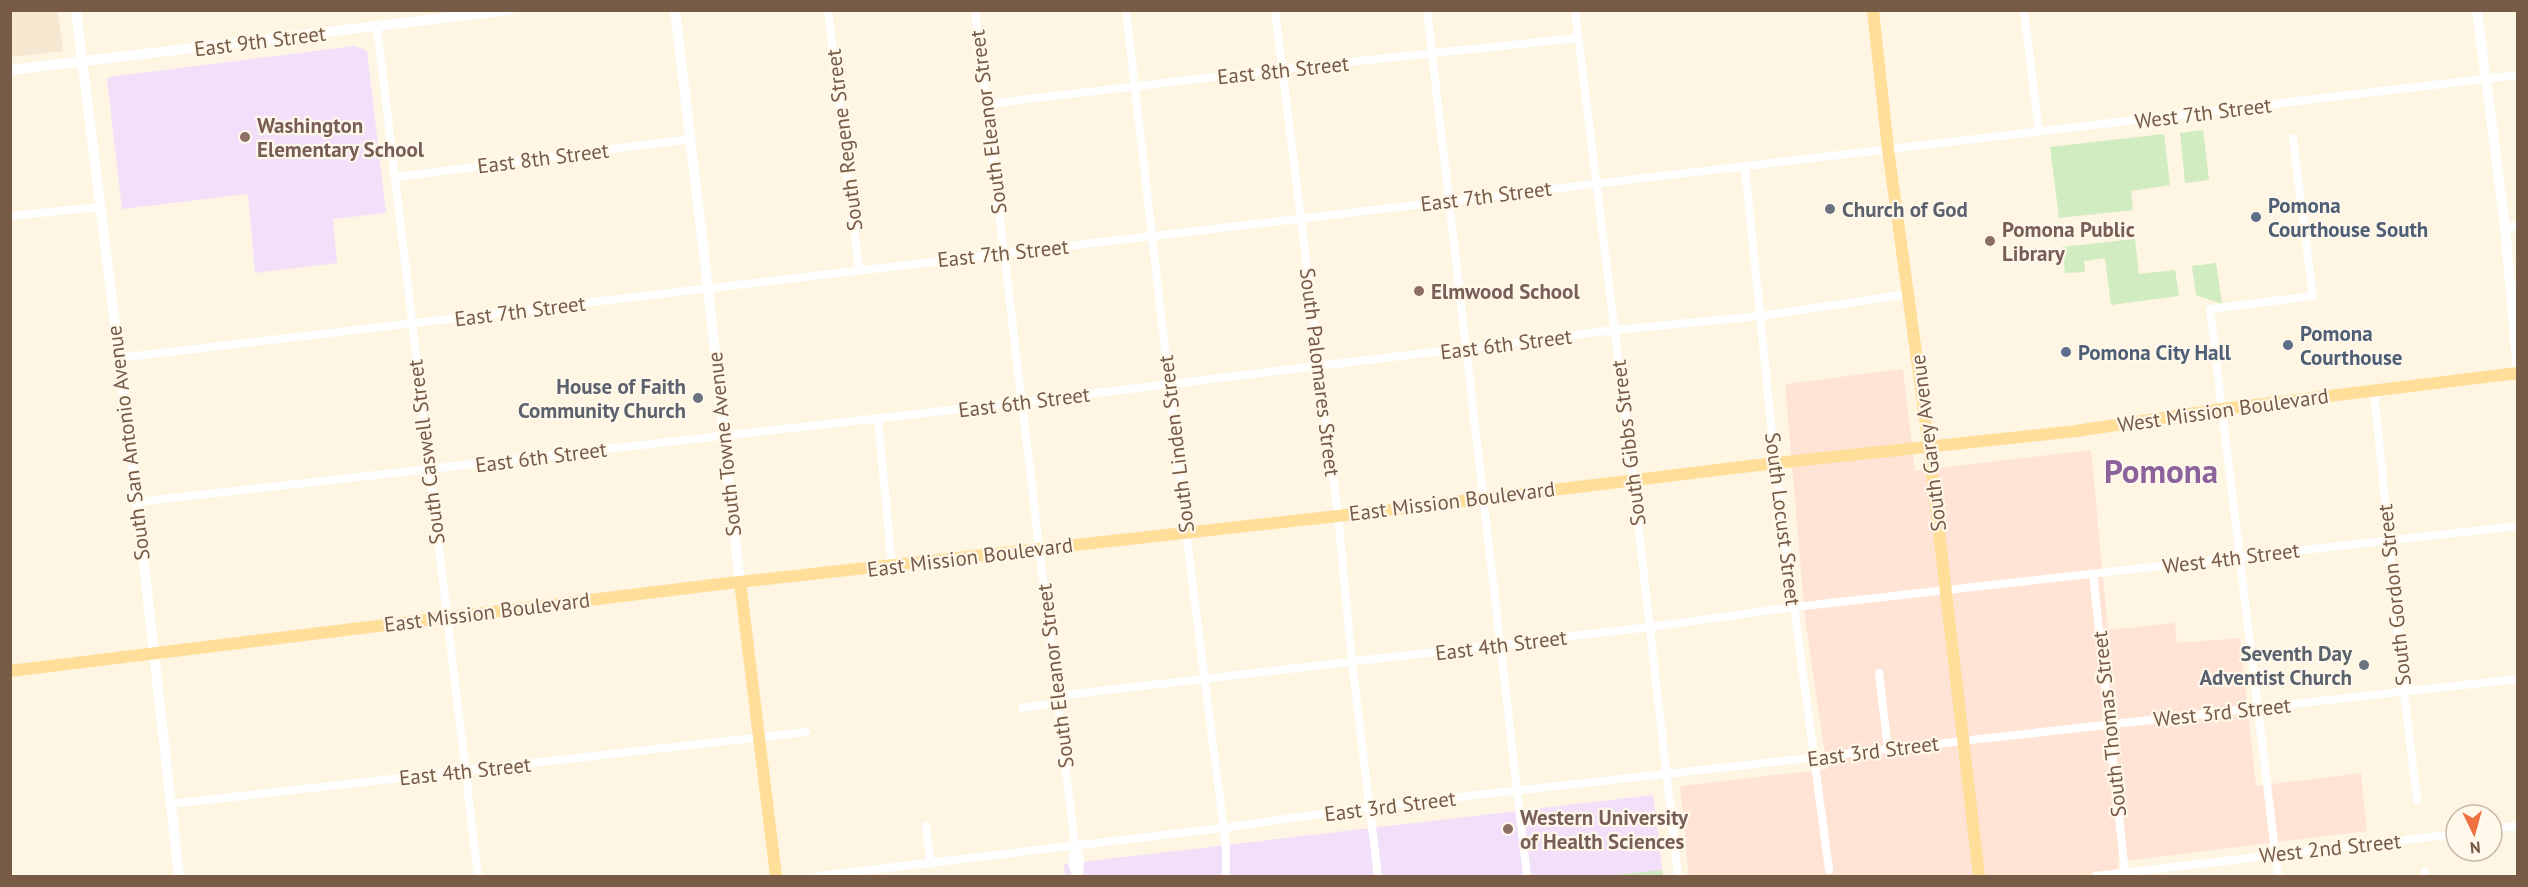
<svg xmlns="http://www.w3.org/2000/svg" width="2528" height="887" viewBox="0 0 2528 887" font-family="'PT Sans',sans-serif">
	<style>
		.residential { fill: #f6e7d1 }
		.commercial { fill: #ffe4d6 }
		.education { fill: #f2e0fa }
		.green { fill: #d0ecc0 }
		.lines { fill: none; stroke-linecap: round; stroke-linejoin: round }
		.street { stroke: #fff; stroke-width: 8 }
		.secondary { stroke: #fff; stroke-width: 10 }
		.primary { stroke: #ffde99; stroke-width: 12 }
		.education-dot { fill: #8d6e63; stroke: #fff8eb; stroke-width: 2 }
		.worship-dot { fill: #6b7280; stroke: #fff8eb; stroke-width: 2 }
		.service-dot { fill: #5c6f8a; stroke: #fff8eb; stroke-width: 2 }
		.labels { text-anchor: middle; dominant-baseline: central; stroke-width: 4.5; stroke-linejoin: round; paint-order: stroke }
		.street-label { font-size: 21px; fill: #775b47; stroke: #fff8eb }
		.education-label { font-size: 21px; font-weight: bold; fill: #785e54; stroke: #fff8eb; text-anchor: start }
		.service-label { font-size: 21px; font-weight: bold; fill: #4e5e75; stroke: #fff8eb; text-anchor: start }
		.worship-label { font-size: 21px; font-weight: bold; fill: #5b616d; stroke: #fff8eb; text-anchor: end }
		.town-label { font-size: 33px; font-weight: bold; fill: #8b629b; stroke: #fff8eb }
	</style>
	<rect width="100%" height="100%" fill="#fef5e3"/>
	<path class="residential" d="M10 11H58L63 51 11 57Z"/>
	<path class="commercial" d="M1903 369 1915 471 2091 450 2108 630 2175 623 2177 643 2240 638 2256 786 2361 773 2367 831 2118 862V876H1689L1680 786 1827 769 1805 617 1785 384Z"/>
	<g class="education">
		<path d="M355 46 367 51 386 213 333 219 337 263 255 273 248 194 122 209 107 80 109 77Z"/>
		<path d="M1653 795 1663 876H1065L1064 864Z"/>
	</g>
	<g class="green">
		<path d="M2203 130 2209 180 2185 183 2180 133Z"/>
		<path d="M2164 134 2170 185 2131 191 2133 210 2059 218 2050 147Z"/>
		<path d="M2135 239 2139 274 2175 270 2179 296 2111 305 2105 258 2084 261 2085 272 2065 273 2062 247Z"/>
		<path d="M2216 263 2222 304 2196 295 2192 266Z"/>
		<path d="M1662 870 1663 876H1606Z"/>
	</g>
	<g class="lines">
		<g class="street">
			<path d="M828 10 859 270"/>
			<path d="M975 10 1075 847 1080 860 1079 876"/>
			<path d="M1126 10 1186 531 1226 847V876"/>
			<path d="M1275 10 1338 516 1352 662 1378 876"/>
			<path d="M1427 10 1527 876"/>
			<path d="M1575 10 1633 479 1678 876"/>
			<path d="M2024 10 2039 132"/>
			<path d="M377 27 478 876"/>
			<path d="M987 104 1281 69 1578 38"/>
			<path d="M1745 167 1775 463 1829 870"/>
			<path d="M396 177 690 139"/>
			<path d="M10 216 100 207"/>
			<path d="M2505 227 2518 226"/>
			<path d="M118 358 2518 75"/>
			<path d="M2374 390 2404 693 2417 800"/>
			<path d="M878 419 892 566"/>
			<path d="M137 502 1022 402 1615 330 1760 316 1909 294"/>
			<path d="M2093 574 2125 873"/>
			<path d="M1879 673 1888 749"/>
			<path d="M1056 696 1650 627 1795 607 2518 526"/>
			<path d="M1022 708 1057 703"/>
			<path d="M171 804 806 732"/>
			<path d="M926 826 931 864"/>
			<path d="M2492 829 2518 826"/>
			<path d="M1075 848C1072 859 1071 866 1077 876"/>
			<path d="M2425 871V876"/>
			<path d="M819 876 1223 828 1369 807 2518 679"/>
			<path d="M2096 876 2456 834"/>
			<path d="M2278 876 2210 309 2313 296 2293 138"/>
		</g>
		<g class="secondary">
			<path d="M76 10 137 502 179 876"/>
			<path d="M675 10 708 289 740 582"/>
			<path d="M2477 10 2505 227 2518 373"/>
			<path d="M10 70 510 10"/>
		</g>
		<g class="primary">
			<path d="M1873 10 1888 149 1929 447 1979 876"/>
			<path d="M740 582 776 876"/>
			<path d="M10 671 721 584 1338 516 1775 463 2076 431 2222 409 2518 373"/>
		</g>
	</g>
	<g class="education-dot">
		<circle cx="245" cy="137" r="6"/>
		<circle cx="1990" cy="241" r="6"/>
		<circle cx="1419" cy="291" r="6"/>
		<circle cx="1508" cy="829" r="6"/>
	</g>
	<g class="worship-dot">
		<circle cx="1830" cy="209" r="6"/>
		<circle cx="698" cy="398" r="6"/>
		<circle cx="2364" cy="665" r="6"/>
	</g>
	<g class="service-dot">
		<circle cx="2256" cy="217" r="6"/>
		<circle cx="2288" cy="345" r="6"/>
		<circle cx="2066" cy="352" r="6"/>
	</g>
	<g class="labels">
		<g class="street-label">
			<text transform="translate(260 41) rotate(-7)">East 9th Street</text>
			<text transform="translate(1283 70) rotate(-6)">East 8th Street</text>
			<text transform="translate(2203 113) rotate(-7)">West 7th Street</text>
			<text transform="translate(988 122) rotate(-97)">South Eleanor Street</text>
			<text transform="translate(844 140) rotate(-97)">South Regene Street</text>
			<text transform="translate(543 158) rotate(-7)">East 8th Street</text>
			<text transform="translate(1486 196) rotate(-7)">East 7th Street</text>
			<text transform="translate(1003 253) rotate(-6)">East 7th Street</text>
			<text transform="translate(520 311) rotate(-7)">East 7th Street</text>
			<text transform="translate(1506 344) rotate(-7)">East 6th Street</text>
			<text transform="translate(1320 372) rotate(83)">South Palomares Street</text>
			<text transform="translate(1024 402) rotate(-7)">East 6th Street</text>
			<text transform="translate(2223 410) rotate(-8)">West Mission Boulevard</text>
			<text transform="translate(128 443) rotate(-97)">South San Antonio Avenue</text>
			<text transform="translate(1628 443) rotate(-97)">South Gibbs Street</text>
			<text transform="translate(1928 443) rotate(-97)">South Garey Avenue</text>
			<text transform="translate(724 444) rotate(-96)">South Towne Avenue</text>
			<text transform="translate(1176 444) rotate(-97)">South Linden Street</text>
			<text transform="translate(426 452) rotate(-97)">South Caswell Street</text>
			<text transform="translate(541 457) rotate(-7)">East 6th Street</text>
			<text transform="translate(1452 501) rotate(-7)">East Mission Boulevard</text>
			<text transform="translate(1783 519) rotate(83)">South Locust Street</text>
			<text transform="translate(970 557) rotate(-7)">East Mission Boulevard</text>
			<text transform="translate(2231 558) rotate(-7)">West 4th Street</text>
			<text transform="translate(2394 595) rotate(-96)">South Gordon Street</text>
			<text transform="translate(487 612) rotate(-7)">East Mission Boulevard</text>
			<text transform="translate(1501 645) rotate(-7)">East 4th Street</text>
			<text transform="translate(1055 676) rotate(-97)">South Eleanor Street</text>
			<text transform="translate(2222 712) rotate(-6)">West 3rd Street</text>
			<text transform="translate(2109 724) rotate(-96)">South Thomas Street</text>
			<text transform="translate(1873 751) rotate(-7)">East 3rd Street</text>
			<text transform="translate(465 771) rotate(-6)">East 4th Street</text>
			<text transform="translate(1390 806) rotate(-7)">East 3rd Street</text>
			<text transform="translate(2330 848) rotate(-6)">West 2nd Street</text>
		</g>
		<g class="education-label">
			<text x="257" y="125">Washington<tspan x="257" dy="24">Elementary School</tspan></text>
			<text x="2002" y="229">Pomona Public<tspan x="2002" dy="24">Library</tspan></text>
			<text x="1431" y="291">Elmwood School</text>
			<text x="1520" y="817">Western University<tspan x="1520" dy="24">of Health Sciences</tspan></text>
		</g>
		<g class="service-label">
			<text x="2268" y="205">Pomona<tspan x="2268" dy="24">Courthouse South</tspan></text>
			<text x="2300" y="333">Pomona<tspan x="2300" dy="24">Courthouse</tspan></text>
			<text x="2078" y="352">Pomona City Hall</text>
		</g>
		<g class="worship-label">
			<text x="1842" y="209" text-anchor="start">Church of God</text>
			<text x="686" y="386">House of Faith<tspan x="686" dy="24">Community Church</tspan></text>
			<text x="2352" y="653">Seventh Day<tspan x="2352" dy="24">Adventist Church</tspan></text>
		</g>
		<g class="town-label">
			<text x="2161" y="470">Pomona</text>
		</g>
	</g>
	<rect width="2528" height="887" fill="none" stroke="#775b47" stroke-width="24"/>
	<g transform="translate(2474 833) rotate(175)"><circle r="28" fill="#fff8eb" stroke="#c9b9a9" stroke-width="1.5"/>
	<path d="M0-4.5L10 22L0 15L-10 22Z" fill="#ef7040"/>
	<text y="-9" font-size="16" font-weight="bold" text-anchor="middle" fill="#775b47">N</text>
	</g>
</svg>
